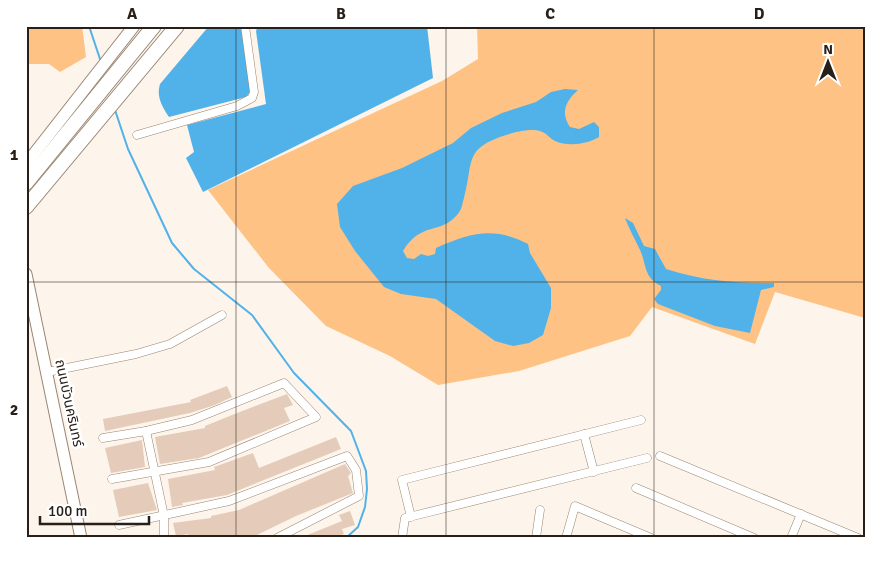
<svg xmlns="http://www.w3.org/2000/svg" width="891" height="564" viewBox="0 0 891 564" font-family="Signika,'Noto Sans Thai',sans-serif">
	<style>
		.green { fill: #fec285 }
		.water { fill: #50b2e9 }
		.lines { fill: none; stroke-linecap: round; stroke-linejoin: round }
		.stream { stroke: #50b2e9; stroke-width: 2 }
		.building { fill: #e5ccba }
		.street-casing { stroke: #9a8672; stroke-width: 9 }
		.secondary-casing { stroke: #9a8672; stroke-width: 13 }
		.highway-casing { stroke: #9a8672; stroke-width: 16 }
		.street { stroke: #fff; stroke-width: 8 }
		.secondary { stroke: #fff; stroke-width: 11 }
		.highway { stroke: #fff; stroke-width: 14 }
		.grid { fill: none; stroke: #282018; stroke-width: 1; stroke-opacity: 0.55 }
		.labels { text-anchor: middle; dominant-baseline: central; stroke-width: 5; stroke-linejoin: round; paint-order: stroke }
		.street-label { font-size: 14px; fill: #282018; stroke: #fff }
		.neatline { fill: none; stroke: #282018; stroke-width: 2 }
		.grid-label { font-size: 16px; text-anchor: middle; font-weight: bold; fill: #282018 }
	</style>
	<rect width="100%" height="100%" fill="#fdf4eb"/>
	<g class="green">
		<path d="M26 26H82L86 57 60 72 49 64H26Z"/>
		<path d="M477 26H865V318L775 292 755 344 652 307 630 336 519 371 438 385 390 356 326 326 269 268 208 190 442 81 478 59Z"/>
	</g>
	<g class="water">
		<path d="M209 26H243L252 90 246 97 169 117C162 107 156 96 160 84Z"/>
		<path d="M258 26H427L433 78 203 192 186 158 194 152 187 125 266 104 256 31Z"/>
		<path d="M565 89 578 90C566 101 560 112 570 127L579 129 594 122 599 127V137C588 144 568 147 555 141 549 138 547 133 540 131 530 128 515 132 506 135 463 149 474 161 464 198 462 204 462 210 457 215 440 235 421 221 403 251L407 258 414 259 421 254 428 256 435 254 436 248C470 233 494 226 528 244L530 253 551 288V308L543 335 529 343 513 346 495 341 436 299 401 294 384 287 355 251 340 227 337 204 353 186 402 168 453 143 471 128 502 113 536 102 551 92Z"/>
		<path d="M625 218 633 223 644 246 655 249 666 269C704 281 734 283 774 283V287L761 290 750 333 715 326 658 304 654 299 661 290V286C643 277 647 265 640 250 635 239 629 229 625 218Z"/>
	</g>
	<g class="lines">
		<g class="stream">
			<path d="M89 26 101 62"/>
			<path d="M115 110 128 149 172 243 194 269 252 315 294 373 351 431 366 471 367 489 365 507 358 527 346 538"/>
		</g>
	</g>
	<g class="building">
		<path d="M227 386 232 397 215 405 190 413 105 431 103 419 191 402 190 400Z"/>
		<path d="M287 394 293 405 284 408 290 421 199 458 160 464 155 437 205 428V426L232 415Z"/>
		<path d="M336 437 341 449 227 495 182 503 183 505 172 507 168 479 215 470 214 467 253 453 259 468Z"/>
		<path d="M142 440 145 467 111 473 105 448Z"/>
		<path d="M345 464 351 473 348 476 353 493 296 516 255 536 256 538H189L188 534 176 536 173 523 211 518V516L239 510Z"/>
		<path d="M148 483 157 510 119 517 113 490Z"/>
		<path d="M350 511 355 525 342 529 344 534 333 538H300L342 521 339 515Z"/>
	</g>
	<g class="lines">
		<defs>
			<g id="street">
				<path d="M137 135 237 106 252 98 254 92 245 26"/>
				<path d="M47 372 136 354 170 344 222 315"/>
				<path d="M146 431 164 516V538"/>
				<path d="M584 434 594 472"/>
				<path d="M103 438 146 431 192 420 284 383 316 417 209 462 112 479"/>
				<path d="M660 456 858 538"/>
				<path d="M636 488 754 538"/>
				<path d="M411 517 402 480 641 420"/>
				<path d="M119 525 229 501 347 456 356 470 359 496 277 538"/>
				<path d="M402 538 405 518 647 458"/>
				<path d="M536 538 540 510"/>
				<path d="M566 538 575 506 651 538"/>
				<path d="M791 538 801 514"/>
			</g>
			<g id="secondary">
				<path d="M26 164 134 26"/>
				<path d="M26 274 81 538"/>
			</g>
			<g id="highway">
				<path d="M26 183 154 26"/>
				<path d="M26 207 177 26"/>
			</g>
		</defs>
		<use href="#street" class="street-casing"/>
		<use href="#secondary" class="secondary-casing"/>
		<use href="#highway" class="highway-casing"/>
		<use href="#street" class="street"/>
		<use href="#secondary" class="secondary"/>
		<use href="#highway" class="highway"/>
	</g>
	<path class="grid" d="M236 26V538M446 26V538M654 26V538M26 282H865"/>
	<g class="labels">
		<g class="street-label">
			<text transform="translate(69 403) rotate(78)">ถนนบัวนครินทร์</text>
		</g>
	</g>
	<rect width="891" height="564" fill="none" stroke="#ffffff" stroke-width="55"/>
	<g transform="translate(828 62)" stroke="#ffffff" stroke-width="4" paint-order="stroke">
	<path d="M0-4L9 19L0 12L-9 19Z" fill="#282018"/>
	<text y="-8" font-size="14" font-weight="bold" text-anchor="middle" fill="#282018">N</text>
	</g>
	<path d="M40 516v8h109v-8" fill="none" stroke="#282018" stroke-width="2.5"/>
	<text x="48" y="516" font-size="15" fill="#282018" stroke="#ffffff" stroke-width="4" paint-order="stroke">100 m</text>
	<rect x="28" y="28" width="836" height="508" class="neatline"/>
	<g class="grid-label">
		<text x="132" y="19">A</text>
		<text x="341" y="19">B</text>
		<text x="550" y="19">C</text>
		<text x="759" y="19">D</text>
		<text x="14" y="160">1</text>
		<text x="14" y="415">2</text>
	</g>
</svg>
